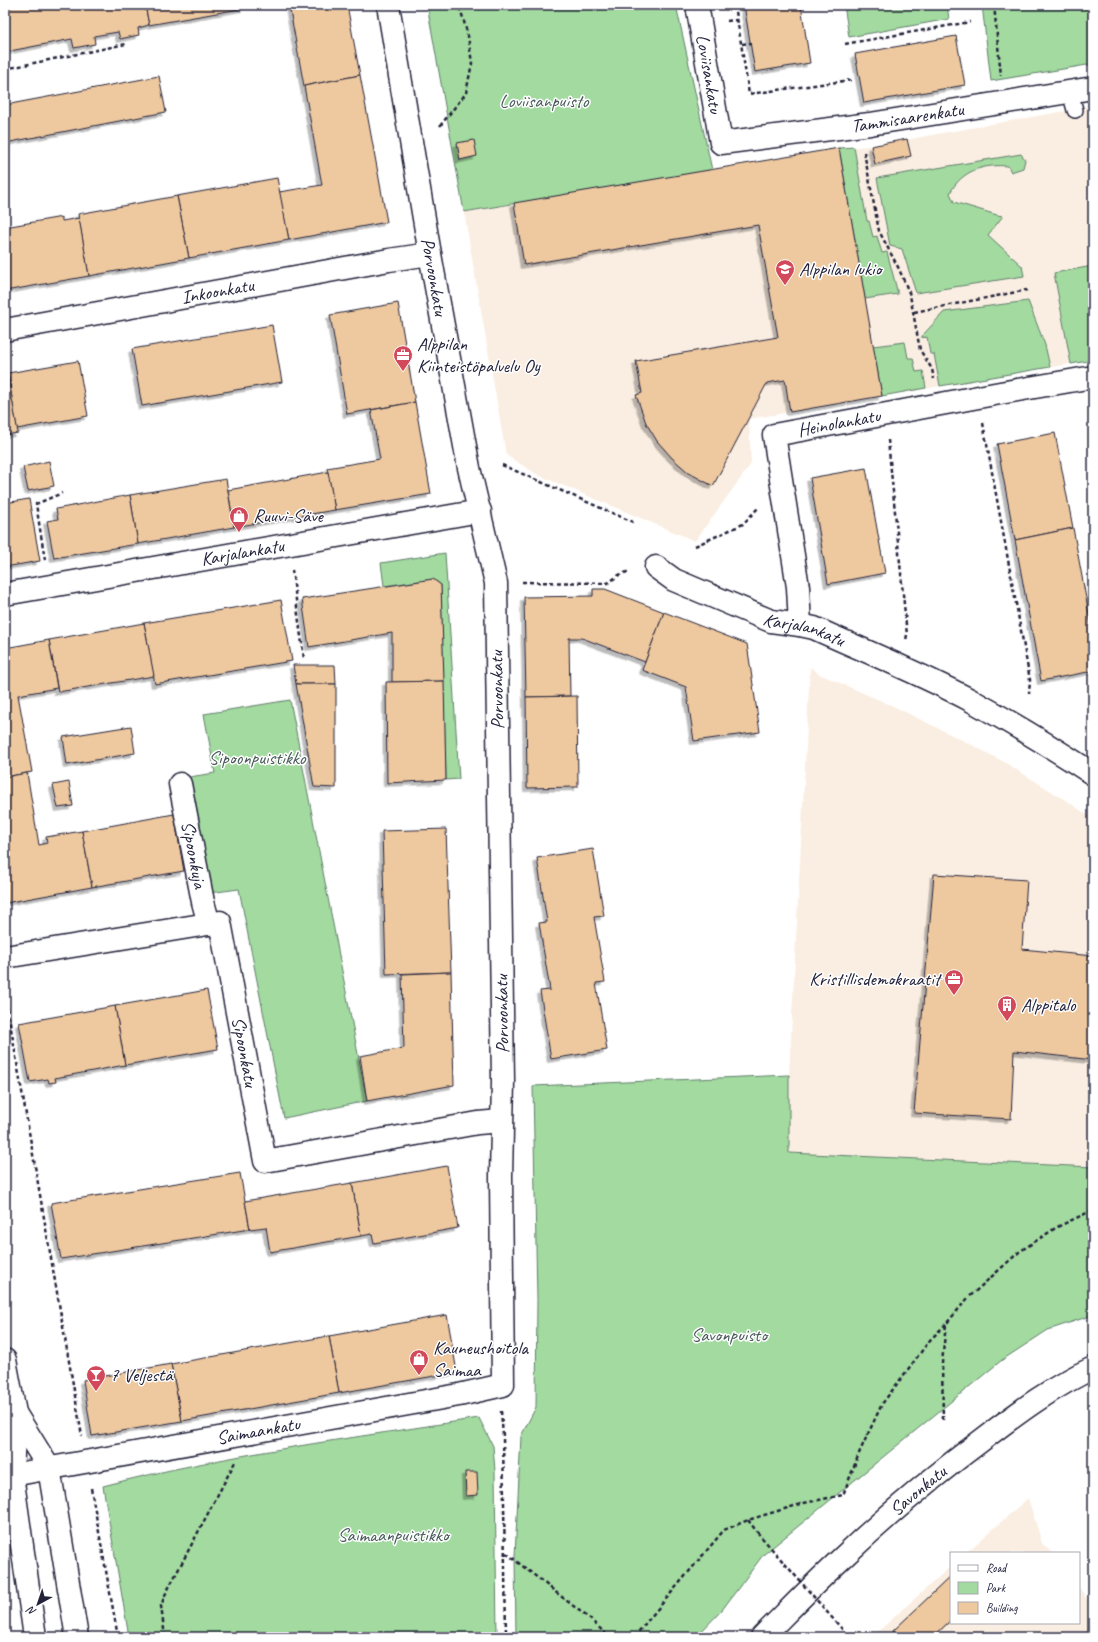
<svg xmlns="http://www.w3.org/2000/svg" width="1098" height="1642" viewBox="0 0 1098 1642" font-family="Caveat,sans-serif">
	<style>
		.built { fill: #faeee2 }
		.green { fill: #a2da9f; stroke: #627e6d }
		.building { fill: #eec89e; stroke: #22223b; filter: url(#shadow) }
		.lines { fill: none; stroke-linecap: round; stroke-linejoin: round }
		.service-casing { stroke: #22223b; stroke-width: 18 }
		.minor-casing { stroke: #22223b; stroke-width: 25 }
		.secondary-casing { stroke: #22223b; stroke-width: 25 }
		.path { stroke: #22223b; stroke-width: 2.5; stroke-dasharray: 4 3; stroke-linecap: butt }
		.service { stroke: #fff; stroke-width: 15 }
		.minor { stroke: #fff; stroke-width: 22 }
		.secondary { stroke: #fff; stroke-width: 22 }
		.path-bridge { stroke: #22223b; stroke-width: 2.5; stroke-dasharray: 4 3; stroke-linecap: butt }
		.labels { text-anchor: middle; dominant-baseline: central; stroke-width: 3; stroke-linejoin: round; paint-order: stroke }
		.street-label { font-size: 19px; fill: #22223b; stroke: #fff }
		.park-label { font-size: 19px; fill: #485959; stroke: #fff }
		.poi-label { font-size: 19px; fill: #22223b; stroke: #fff; text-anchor: start }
	</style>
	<defs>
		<filter id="shadow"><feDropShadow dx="-3.5" dy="3.5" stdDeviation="0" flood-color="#0004"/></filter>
	</defs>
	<rect width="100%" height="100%" fill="#fff"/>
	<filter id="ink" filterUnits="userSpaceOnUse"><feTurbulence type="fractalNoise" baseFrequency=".025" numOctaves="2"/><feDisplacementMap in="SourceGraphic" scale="8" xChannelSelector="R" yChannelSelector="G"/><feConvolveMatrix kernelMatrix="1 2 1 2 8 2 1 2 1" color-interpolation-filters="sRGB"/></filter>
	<g filter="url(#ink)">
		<g class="built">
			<path d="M1093 106V360L749 419 751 464 695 541 538 475 506 455 464 212 839 148 871 146Z"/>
			<path d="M810 667 819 674 891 705 970 744 1004 762 1067 801 1093 819V1167L788 1153 789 1075Z"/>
			<path d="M1028 1498 1042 1543 1052 1553H966Z"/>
			<path d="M951 1566V1623H1079V1587L1093 1608V1637H872Z"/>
		</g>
		<g class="green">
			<path d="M427 5H676L712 170 464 212Z"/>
			<path d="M844 5H947L949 19 849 37Z"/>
			<path d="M982 5H1093V64L991 81Z"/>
			<path d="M854 147 867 221H869L873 237 877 236 882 253 887 252 898 294 865 299 839 148Z"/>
			<path d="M1021 154 1025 160 1023 168 1011 172 1008 166C984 164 962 170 950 193L954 202 997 215 1003 216 988 235 1022 266 1024 276 916 293 902 249 890 246 877 178Z"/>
			<path d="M1093 266V360L1071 364 1054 273Z"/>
			<path d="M1028 301 1045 345 1050 367 940 386 934 354H930L927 337 922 338V336L944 312Z"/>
			<path d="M905 342 908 358H913L916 372 923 371 926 388 882 396 873 346Z"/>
			<path d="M445 553 459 779 446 780 441 585 433 579 384 586 381 563Z"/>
			<path d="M290 700 367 1101 284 1118 239 889 209 893 189 777 215 773 204 714Z"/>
			<path d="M789 1075V1153L1093 1167V1315L1048 1330 1002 1360 763 1555 722 1610 696 1637H516L515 1556 521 1436 536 1407 537 1299 533 1086Z"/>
			<path d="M479 1418 493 1446 495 1471 497 1637H129L103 1486C226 1454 353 1438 479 1418Z"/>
		</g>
		<g class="building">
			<path d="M5 5H145L149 25 138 28 139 35 120 39 118 32 94 36 95 44 74 48 72 39 5 52Z"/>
			<path d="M145 5H244L245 8 149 25Z"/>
			<path d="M289 5H347L360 75 304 86Z"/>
			<path d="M744 5H801L810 63 755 72Z"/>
			<path d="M956 36 965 85 864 103 855 54Z"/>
			<path d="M360 75 387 222 289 240 279 192 322 185 304 86Z"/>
			<path d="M159 76 166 112 5 143V105Z"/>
			<path d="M907 139 911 156 875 164 871 146Z"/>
			<path d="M474 140 477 156 460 160 457 143Z"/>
			<path d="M839 148 882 396 790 412 785 380 767 383 713 486 689 473 672 458 657 441 646 423 636 395 642 393 636 361 778 337 758 225 524 265 514 203Z"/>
			<path d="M277 178 289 240 189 258 177 196Z"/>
			<path d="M177 196 189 258 89 276 78 214Z"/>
			<path d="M62 217V221L79 218 89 276 5 291V227Z"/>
			<path d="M398 303 415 402 347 414 330 315Z"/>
			<path d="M272 325 282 382 142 406 132 349Z"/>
			<path d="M78 361 88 416 17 429 8 373Z"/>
			<path d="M7 370 18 433 5 435V371Z"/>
			<path d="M415 402 431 494 335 510 327 468 380 459 371 410Z"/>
			<path d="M1055 433 1073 528 1015 540 997 444Z"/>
			<path d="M49 461 54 486 28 491 23 467Z"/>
			<path d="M866 468 885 573 828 584 810 478Z"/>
			<path d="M328 472 335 510 234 527 228 490Z"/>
			<path d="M226 479 234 527 138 544 130 495Z"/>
			<path d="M130 495 138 544 54 558 47 521 58 519 56 509Z"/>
			<path d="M29 499 40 561 5 567V503Z"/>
			<path d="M1073 528 1093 636V671L1041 681 1015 540Z"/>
			<path d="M433 579 441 585 444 681 392 682V633L309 647 302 599Z"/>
			<path d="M593 589H605L664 612 645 662 582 638H569L570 696 526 697 524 597 593 596Z"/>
			<path d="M281 600 292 661 155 684 144 623Z"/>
			<path d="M664 612 747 644 760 732 694 741 686 687 642 670Z"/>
			<path d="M144 623 154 676 58 692 49 640Z"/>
			<path d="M49 640 57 688 18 695 32 772 5 777V648Z"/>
			<path d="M293 665H335L336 684H296Z"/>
			<path d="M444 681 446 780 387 783 386 682Z"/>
			<path d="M296 684H336V788L314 787Z"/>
			<path d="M577 696 578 787 527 788 526 697Z"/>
			<path d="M131 726 135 753 67 765 63 737Z"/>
			<path d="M27 773 39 845 47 843 46 837 82 831 92 887 5 903V777Z"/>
			<path d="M69 782 73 806 58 808 53 785Z"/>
			<path d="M174 814 184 871 92 887 82 831Z"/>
			<path d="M446 829 451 972 386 974 382 831Z"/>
			<path d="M593 849 604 916 594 917 605 982 596 983 607 1050 551 1059 540 991 550 990 539 923 547 922 537 858Z"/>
			<path d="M934 874 1027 880 1022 949 1093 956V1060L1014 1051 1011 1119 914 1113Z"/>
			<path d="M451 972 454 1085 367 1101 360 1056 404 1048 402 974Z"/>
			<path d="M207 990 218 1049 125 1065 115 1006Z"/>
			<path d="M115 1006 125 1065 55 1078 56 1082 49 1083 48 1079 30 1082 19 1023Z"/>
			<path d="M447 1166 458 1228 374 1243 372 1234 361 1236 352 1183Z"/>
			<path d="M240 1173 250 1229 61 1259 51 1203Z"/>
			<path d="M352 1183 361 1236 270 1252 266 1227 250 1229 245 1201Z"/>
			<path d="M447 1315 457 1372 339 1393 329 1336Z"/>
			<path d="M329 1336 339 1393 182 1421 171 1364Z"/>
			<path d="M171 1364 182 1421 92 1436 83 1380Z"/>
			<path d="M465 1472H477L478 1495 466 1496Z"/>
			<path d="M951 1576V1620L933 1637H899L893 1631Z"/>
		</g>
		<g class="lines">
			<defs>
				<path id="service" d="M1070 92 1075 110"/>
				<g id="minor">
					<path id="s1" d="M697 5 721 143 870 124 1093 88"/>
					<path id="s2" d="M5 330 389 260 430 254"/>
					<path id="s3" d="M656 567 674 580 771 621 800 625 814 628C867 652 922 674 974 702 1014 724 1055 749 1093 774"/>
					<path id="s4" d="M5 594 480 511"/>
					<path id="s5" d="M800 625 798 587 774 435 1000 393 1093 377"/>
					<path id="s6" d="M180 784 203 902 209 924"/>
					<path id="s7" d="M5 957 220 922 265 1161 478 1123 501 1121"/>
					<path id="s8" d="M12 1475 459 1395 503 1385 501 1176 503 1081 496 583 469 468 430 254 388 5"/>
				</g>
				<g id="secondary">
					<path d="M5 1360 15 1413 12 1475 35 1637"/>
					<path d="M15 1413 49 1468 77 1637"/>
					<path id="s9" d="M762 1637C788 1611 813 1585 840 1560 886 1516 935 1475 986 1437 1020 1411 1054 1386 1093 1368"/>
				</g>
			</defs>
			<use href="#service" class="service-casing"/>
			<use href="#minor" class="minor-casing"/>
			<use href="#secondary" class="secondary-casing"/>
			<g class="path">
				<path d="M735 5 749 94 851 80"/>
				<path d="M994 5 1001 76"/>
				<path d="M727 21 737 20"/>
				<path d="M742 44 751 43"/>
				<path d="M845 44 970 22"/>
				<path d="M5 69 126 44"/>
				<path d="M440 126 466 93 472 63 468 36 461 11 455 5"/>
				<path d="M864 152 879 231 899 269 910 295 920 350 932 369 934 379"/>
				<path d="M914 312 1027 290"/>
				<path d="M983 423 1030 680 1029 694"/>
				<path d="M888 440 907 635 906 640"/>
				<path d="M502 465 633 522"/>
				<path d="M695 546 743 524 758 508"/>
				<path d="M45 560 36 504 62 493"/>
				<path d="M292 570 304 659"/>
				<path d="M522 582 608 583 619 575 630 571"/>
				<path d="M5 994 82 1436"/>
				<path d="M501 1411 503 1436 506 1637"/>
				<path d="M943 1420 942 1363 946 1324 968 1298 1019 1252 1057 1227 1093 1210"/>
				<path d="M91 1488 118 1637"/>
				<path d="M748 1520 757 1532"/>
				<path d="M506 1553 590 1619 609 1637"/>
				<path d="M165 1637 161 1606 165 1595 235 1462"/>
				<path d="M634 1637 724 1530 748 1520 804 1503 843 1495 860 1451 882 1404 930 1340 946 1324"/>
			</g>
			<use href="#service" class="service"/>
			<use href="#minor" class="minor"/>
			<use href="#secondary" class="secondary"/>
			<path class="path-bridge" d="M757 1532 849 1637"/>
		</g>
	</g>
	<defs>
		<symbol id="school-pin" viewBox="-11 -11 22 30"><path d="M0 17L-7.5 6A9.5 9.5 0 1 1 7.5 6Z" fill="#d1495b" stroke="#fff"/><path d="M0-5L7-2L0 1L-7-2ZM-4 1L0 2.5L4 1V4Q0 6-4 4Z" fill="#fff"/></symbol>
		<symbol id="office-pin" viewBox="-11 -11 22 30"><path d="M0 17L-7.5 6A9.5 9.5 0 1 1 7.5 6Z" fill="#d1495b" stroke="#fff"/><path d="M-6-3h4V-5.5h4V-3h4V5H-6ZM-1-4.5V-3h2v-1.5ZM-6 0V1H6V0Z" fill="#fff"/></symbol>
		<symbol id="shop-pin" viewBox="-11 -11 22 30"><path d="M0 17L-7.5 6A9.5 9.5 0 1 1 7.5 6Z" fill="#d1495b" stroke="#fff"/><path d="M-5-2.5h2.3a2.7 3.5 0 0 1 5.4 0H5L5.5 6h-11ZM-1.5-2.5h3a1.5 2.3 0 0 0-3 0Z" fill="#fff"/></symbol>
		<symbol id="building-pin" viewBox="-11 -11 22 30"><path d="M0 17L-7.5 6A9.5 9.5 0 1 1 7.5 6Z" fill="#d1495b" stroke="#fff"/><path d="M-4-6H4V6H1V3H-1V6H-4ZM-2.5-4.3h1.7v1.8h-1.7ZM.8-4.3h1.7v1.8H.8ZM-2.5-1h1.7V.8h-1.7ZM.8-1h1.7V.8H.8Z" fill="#fff"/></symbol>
		<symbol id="bar-pin" viewBox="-11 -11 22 30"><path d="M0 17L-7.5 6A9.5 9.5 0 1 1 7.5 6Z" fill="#d1495b" stroke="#fff"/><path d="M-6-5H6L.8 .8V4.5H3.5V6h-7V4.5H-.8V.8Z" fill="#fff"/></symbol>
	</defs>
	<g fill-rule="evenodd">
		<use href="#school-pin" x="774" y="258" width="22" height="30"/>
		<use href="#office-pin" x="392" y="344" width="22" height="30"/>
		<use href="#shop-pin" x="228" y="505" width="22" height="30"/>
		<use href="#office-pin" x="943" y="968" width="22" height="30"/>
		<use href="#building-pin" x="996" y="994" width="22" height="30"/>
		<use href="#shop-pin" x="408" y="1348" width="22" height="30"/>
		<use href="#bar-pin" x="85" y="1364" width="22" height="30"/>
	</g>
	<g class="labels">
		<g class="street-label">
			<text stroke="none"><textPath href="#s1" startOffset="70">Loviisankatu</textPath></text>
			<text stroke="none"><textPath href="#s1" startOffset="328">Tammisaarenkatu</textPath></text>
			<text transform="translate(434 277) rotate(80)">Porvoonkatu</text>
			<text stroke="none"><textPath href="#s2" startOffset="216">Inkoonkatu</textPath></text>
			<text stroke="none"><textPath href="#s5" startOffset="258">Heinolankatu</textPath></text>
			<text stroke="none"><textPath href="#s4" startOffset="241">Karjalankatu</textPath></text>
			<text stroke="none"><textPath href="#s3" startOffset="162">Karjalankatu</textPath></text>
			<text transform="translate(497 690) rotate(-91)">Porvoonkatu</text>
			<text stroke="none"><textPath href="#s6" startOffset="72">Sipoonkuja</textPath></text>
			<text transform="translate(502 1014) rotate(-91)">Porvoonkatu</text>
			<text stroke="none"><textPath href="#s7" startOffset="350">Sipoonkatu</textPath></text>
			<text stroke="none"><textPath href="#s8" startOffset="250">Saimaankatu</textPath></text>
			<text stroke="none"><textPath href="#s9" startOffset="214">Savonkatu</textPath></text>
		</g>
		<g class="park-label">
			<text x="544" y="101">Loviisanpuisto</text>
			<text x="257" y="758">Sipoonpuistikko</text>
			<text x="729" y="1335">Savonpuisto</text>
			<text x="393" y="1535">Saimaanpuistikko</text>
		</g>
		<g class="poi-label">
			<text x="799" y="269">Alppilan lukio</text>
			<text x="417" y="344">Alppilan<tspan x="417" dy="22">Kiinteistöpalvelu Oy</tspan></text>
			<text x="253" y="516">Ruuvi-Säve</text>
			<text x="940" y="979" text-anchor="end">Kristillisdemokraatit</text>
			<text x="1021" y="1005">Alppitalo</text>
			<text x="433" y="1348">Kauneushoitola<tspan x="433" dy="22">Saimaa</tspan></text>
			<text x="110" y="1375">7 Veljestä</text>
		</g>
	</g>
	<rect width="1098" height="1642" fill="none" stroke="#fff" stroke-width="20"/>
	<rect x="10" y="10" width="1078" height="1622" fill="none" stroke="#22223b" stroke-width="1.5" filter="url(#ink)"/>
	<rect x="950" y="1552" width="130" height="72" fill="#ffffff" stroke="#a7a7b1"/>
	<rect x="958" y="1565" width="20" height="6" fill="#ffffff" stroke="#a7a7b1"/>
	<text x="986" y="1572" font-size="12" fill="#22223b">Road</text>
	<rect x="958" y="1582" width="20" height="12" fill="#a2da9f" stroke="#a7a7b1"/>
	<text x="986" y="1592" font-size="12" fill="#22223b">Park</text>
	<rect x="958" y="1602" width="20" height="12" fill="#eec89e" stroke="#a7a7b1"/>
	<text x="986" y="1612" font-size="12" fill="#22223b">Building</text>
	<g transform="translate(38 1604) rotate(220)" stroke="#ffffff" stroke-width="3" paint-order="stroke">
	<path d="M0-3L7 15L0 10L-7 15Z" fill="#22223b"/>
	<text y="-6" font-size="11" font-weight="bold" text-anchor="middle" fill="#22223b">N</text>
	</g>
</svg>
